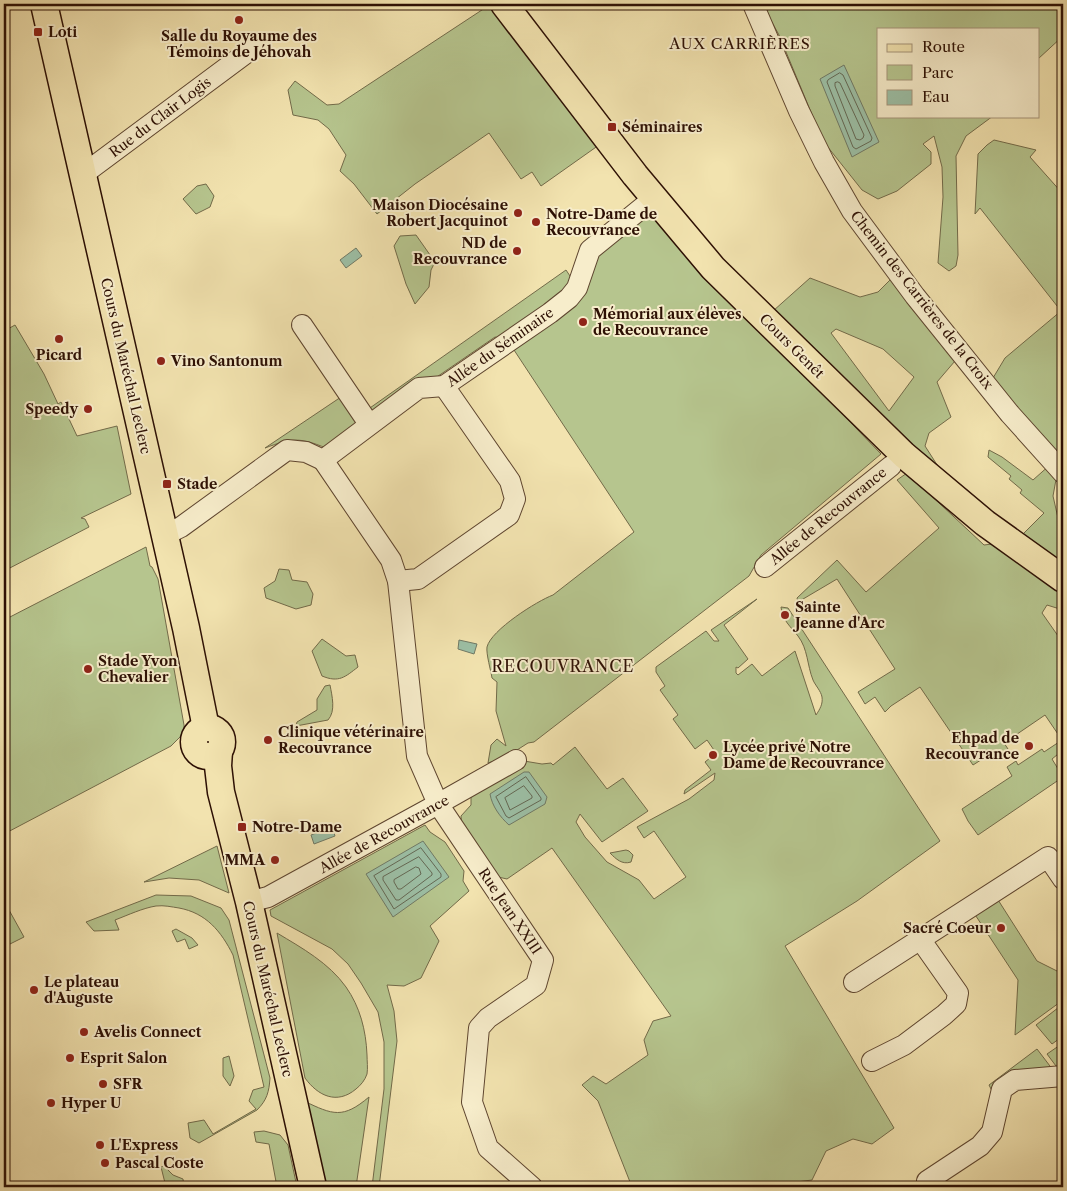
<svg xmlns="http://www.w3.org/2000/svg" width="1067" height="1191" viewBox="0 0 1067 1191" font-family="'Libre Caslon Text',serif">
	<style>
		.green { fill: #b6c58e; stroke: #726a49; fill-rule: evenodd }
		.water { fill: #9cbfa5; stroke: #707965 }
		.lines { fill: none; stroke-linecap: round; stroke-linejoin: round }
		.shore { stroke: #646854; stroke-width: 1 }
		.minor-casing { stroke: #5e452f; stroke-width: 22 }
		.major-casing { stroke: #2d1004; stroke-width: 29 }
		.minor { stroke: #f7edcb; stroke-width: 20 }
		.major { stroke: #f2e3af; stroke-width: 26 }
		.poi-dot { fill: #8f2418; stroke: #f7edcb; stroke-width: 2 }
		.labels { text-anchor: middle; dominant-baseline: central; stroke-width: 4; stroke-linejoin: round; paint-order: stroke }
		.poi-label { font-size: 14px; font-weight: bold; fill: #2d1004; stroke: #f7edcb; text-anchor: start }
		.street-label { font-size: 14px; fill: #2d1004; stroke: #f7edcb }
		.neighbourhood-label { font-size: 15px; letter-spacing: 1px; fill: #2d1004; stroke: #f7edcb }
		.quarter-label { font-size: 16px; letter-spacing: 1px; fill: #2d1004; stroke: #f7edcb }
	</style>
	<rect width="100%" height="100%" fill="#f2e3af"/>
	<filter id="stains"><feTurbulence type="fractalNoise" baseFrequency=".004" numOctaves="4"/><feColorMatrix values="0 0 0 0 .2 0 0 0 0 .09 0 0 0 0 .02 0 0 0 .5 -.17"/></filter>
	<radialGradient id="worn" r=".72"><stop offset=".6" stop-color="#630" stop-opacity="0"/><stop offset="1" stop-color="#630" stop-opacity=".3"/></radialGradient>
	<g class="green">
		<path d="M491 4 599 145 541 186 532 172 521 179 489 133 415 184 377 214 354 184 340 171 346 155 329 129 318 120 293 115 288 90 295 81 327 105 339 104Z"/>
		<path d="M762 4H1063V36L1038 59V29H878V116H993L966 136 956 156 958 255 956 266 949 271 938 263 943 197 942 167 934 136 923 144 931 152V164L897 191 878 199 862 190 823 141 779 35Z"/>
		<path d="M994 140 1036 150 1030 157 1063 194V462L993 378 1005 358 1061 311 980 208 975 214 978 154 987 145Z"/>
		<path d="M206 184 214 196 210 207 196 214 183 199 197 186Z"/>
		<path d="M648 218 654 219 661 226 881 454 761 555 749 576 534 742 528 743 506 757 488 763 491 745 497 739 506 746 496 711 497 682 492 678C491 671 486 654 487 647 491 630 537 601 553 595L634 532 514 350 582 298 590 270 591 257 628 225Z"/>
		<path d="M416 235 435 262 431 270 429 287 415 304 406 284 394 246 400 236Z"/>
		<path d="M566 270 572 279 567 292 505 339 495 337 428 383 376 414 367 410Z"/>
		<path d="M810 278 860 297 878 292 891 279 955 361 937 382 951 417 929 433 925 446 941 471 935 473 773 311ZM836 329 883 349 914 377 889 411 831 333Z"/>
		<path d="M15 325 44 374 58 404 61 402 77 436 117 426 131 494 81 518 85 519 89 527 4 571V326L6 330Z"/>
		<path d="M341 397 358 421 356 428 326 448C299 437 292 438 265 448Z"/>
		<path d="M989 450 1002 457 1033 480 1051 464 1057 474 1053 496 1058 518V539L1063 544V568L1021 536 1044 513 1020 493 1022 490 1009 479 1011 476 988 457Z"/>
		<path d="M907 473 984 545 992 544 1063 587V610L1047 605 1042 613 1063 643V750L1052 759 1063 777 978 835 968 821 962 809 1012 776 1007 767 1016 761 1018 765 1042 749 1044 752 1062 740 1045 715 1004 743 1008 749 999 756 995 751 973 765 920 687 891 706 885 712 875 697 865 704 858 692 895 669 837 579 798 602 797 598 837 560 866 592 939 528 897 480Z"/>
		<path d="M146 547 150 566 152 567 158 579 184 725V729L180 737 171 746 4 834V611L8 618Z"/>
		<path d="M279 569 289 570 292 580 307 582 313 594 311 605 296 609 266 598 264 588 275 581Z"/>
		<path d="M757 599 724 625 748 659 738 668 736 667V673L738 675 752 664 762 676 795 651 816 715C820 709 823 704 822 697 821 691 815 685 813 680 807 665 808 649 798 636 791 627 782 620 781 607L788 608 940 841 857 901 785 946 894 1128 872 1144 853 1139 826 1151 812 1180 773 1185 768 1187H632L598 1101 582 1085 593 1076 606 1084 648 1055 644 1040 653 1021 671 1016 552 848 507 879 494 876 462 828 461 816 471 805V789L524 761 542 764 551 763 553 765 575 747 607 789 623 778 648 811 602 842 580 814 576 822 585 837 607 862 639 880 654 899 686 877 654 831 644 838 637 827 689 799 714 780 715 773 684 794 685 790 711 770 705 762 716 753 707 740 695 749 673 719 678 715 660 690 665 686 656 672V667L706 631 714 641H719L711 630Z"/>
		<path d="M322 639 346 656 355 655 358 667C345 677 339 683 322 676L312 651Z"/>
		<path d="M330 685C332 696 336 711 328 720L296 726 297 722 317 710V699L325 686Z"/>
		<path d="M425 825 430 832 445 842 464 871 463 881 469 891 430 926 439 941 421 978 404 986 387 985 394 1011 397 1041 379 1187H372L384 1089V1042L378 1012 361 983 348 964 332 949 271 916 270 910Z"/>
		<path d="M217 846 229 893 199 880 169 878 144 882Z"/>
		<path d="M626 850 629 851 633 855 631 862C622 865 616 859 610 853Z"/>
		<path d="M993 892 1037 961 1063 974V1000L1015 1035 1018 980 970 907Z"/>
		<path d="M156 895 191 896 221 908 229 920 270 1078C269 1092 267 1100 257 1110L199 1143 190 1138 188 1123 204 1120 213 1134 256 1109 249 1101 253 1090 264 1087 233 955C221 931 206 913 179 908 172 907 164 905 156 906 143 908 128 915 115 920L119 930 94 931 86 922Z"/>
		<path d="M4 901 24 937 4 947Z"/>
		<path d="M176 929 192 938 198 945 189 949 185 939 177 942 172 931Z"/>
		<path d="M277 933C302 948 329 963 346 987 360 1007 366 1030 367 1055 367 1061 368 1068 367 1074 365 1080 361 1085 356 1089 337 1105 318 1096 305 1078Z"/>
		<path d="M1063 1004V1036L1052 1044 1036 1025Z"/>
		<path d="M1063 1043V1069L1059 1070 1047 1054Z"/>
		<path d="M1037 1049 1053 1070 992 1091 989 1085Z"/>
		<path d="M229 1056 234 1076 230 1086 223 1076V1058Z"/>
		<path d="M369 1097 356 1187H324L304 1101C333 1115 343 1119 369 1097Z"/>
		<path d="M264 1131 280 1135 288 1145 297 1187H277L269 1144 256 1142 254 1132Z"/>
		<path d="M164 1166 173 1175 183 1179 184 1187H166L161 1167Z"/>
	</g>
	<g class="water">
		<path d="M844 65 879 142 852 157 820 79Z"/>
		<path d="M356 248 362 256 346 268 340 260Z"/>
		<path d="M459 640 477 644 474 654 458 649Z"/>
		<path d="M524 772H529L547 797 545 804 509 825C500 817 492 806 490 794Z"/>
		<path d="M332 827 335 836 314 844 311 835Z"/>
		<path d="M423 841 449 877 393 917 366 874Z"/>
	</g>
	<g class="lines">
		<g class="shore">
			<path d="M840 73 843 75 872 138 871 141 856 149 853 147 827 82 828 80Z"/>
			<path d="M838 82 840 83 864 135 863 138 860 140 856 139 835 86V83Z"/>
			<path d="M526 777 541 798V800L509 818 506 816 496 797Z"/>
			<path d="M524 786 532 796V798L510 810 505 798Z"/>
			<path d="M421 848 441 874V877L394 909 374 876Z"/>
			<path d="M419 857 432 873V875L399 900H396L383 880V877Z"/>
			<path d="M416 867 419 868 421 874 401 889H398L394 882V880Z"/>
		</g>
		<defs>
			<g id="minor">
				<path d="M753 4 799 111 824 162 852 211 915 296 1010 414 1063 473"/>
				<path d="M82 172 89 170 261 42"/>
				<path d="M302 325 369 424"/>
				<path d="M323 460 391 560 398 581 417 756 438 804 543 960 536 985 488 1018 479 1028 472 1102 488 1148 532 1187"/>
				<path d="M165 535 181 527 287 450 306 452 323 460 419 388 444 386 550 313 569 298 577 288 590 250 654 198"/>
				<path d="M765 567 891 466"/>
				<path d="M398 581 418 579 509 515 515 499 510 481 444 386"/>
				<path d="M249 902 268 897 438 804 516 760"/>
				<path d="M854 982 1048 857 1063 879"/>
				<path d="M872 1061 904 1045 944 1015 956 1004 958 993 920 939"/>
				<path d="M927 1181 980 1146 992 1132 1002 1089 1015 1080 1063 1076"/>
			</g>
			<g id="major">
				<path d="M44 4 186 628 206 728"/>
				<path d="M504 4 635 175 713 268 904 455 985 523 1063 579"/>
				<circle cx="208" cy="742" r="14"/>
				<path d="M219 751 218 766 221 792 249 902 313 1187"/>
			</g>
		</defs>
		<use href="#minor" class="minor-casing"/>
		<use href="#major" class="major-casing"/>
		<use href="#minor" class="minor"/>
		<use href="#major" class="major"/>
	</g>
	<g class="poi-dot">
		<circle cx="239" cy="20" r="5"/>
		<rect x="33" y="27" width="10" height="10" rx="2.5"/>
		<rect x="607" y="122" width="10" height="10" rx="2.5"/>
		<circle cx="518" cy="213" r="5"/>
		<circle cx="536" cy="222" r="5"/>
		<circle cx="517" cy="251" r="5"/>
		<circle cx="583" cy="322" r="5"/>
		<circle cx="59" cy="339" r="5"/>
		<circle cx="161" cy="361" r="5"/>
		<circle cx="88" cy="409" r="5"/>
		<rect x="162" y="479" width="10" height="10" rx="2.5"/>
		<circle cx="785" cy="615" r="5"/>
		<circle cx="88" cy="669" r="5"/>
		<circle cx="268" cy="740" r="5"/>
		<circle cx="1029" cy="746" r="5"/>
		<circle cx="713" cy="755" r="5"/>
		<rect x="237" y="822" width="10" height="10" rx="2.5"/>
		<circle cx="275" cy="860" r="5"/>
		<circle cx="1001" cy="928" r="5"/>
		<circle cx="34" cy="990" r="5"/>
		<circle cx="84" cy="1032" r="5"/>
		<circle cx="70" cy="1058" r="5"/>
		<circle cx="103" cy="1084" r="5"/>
		<circle cx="51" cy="1103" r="5"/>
		<circle cx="100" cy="1145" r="5"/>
		<circle cx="105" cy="1163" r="5"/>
	</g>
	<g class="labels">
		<g class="poi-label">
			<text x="48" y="32">Loti</text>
			<text x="239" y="36" text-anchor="middle">Salle du Royaume des<tspan x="239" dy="16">Témoins de Jéhovah</tspan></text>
			<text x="622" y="127">Séminaires</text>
			<text x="508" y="205" text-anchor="end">Maison Diocésaine<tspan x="508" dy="16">Robert Jacquinot</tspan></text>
			<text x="546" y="214">Notre-Dame de<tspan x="546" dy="16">Recouvrance</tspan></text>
			<text x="507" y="243" text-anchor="end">ND de<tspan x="507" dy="16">Recouvrance</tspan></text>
			<text x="593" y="314">Mémorial aux élèves<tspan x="593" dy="16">de Recouvrance</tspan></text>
			<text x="59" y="355" text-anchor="middle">Picard</text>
			<text x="171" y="361">Vino Santonum</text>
			<text x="78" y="409" text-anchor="end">Speedy</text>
			<text x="177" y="484">Stade</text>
			<text x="795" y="607">Sainte<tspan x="795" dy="16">Jeanne d'Arc</tspan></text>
			<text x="98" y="661">Stade Yvon<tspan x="98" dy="16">Chevalier</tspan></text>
			<text x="278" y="732">Clinique vétérinaire<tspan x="278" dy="16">Recouvrance</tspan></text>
			<text x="1019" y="738" text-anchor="end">Ehpad de<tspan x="1019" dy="16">Recouvrance</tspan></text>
			<text x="723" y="747">Lycée privé Notre<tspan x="723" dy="16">Dame de Recouvrance</tspan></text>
			<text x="252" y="827">Notre-Dame</text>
			<text x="265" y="860" text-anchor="end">MMA</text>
			<text x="991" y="928" text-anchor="end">Sacré Coeur</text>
			<text x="44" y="982">Le plateau<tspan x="44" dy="16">d'Auguste</tspan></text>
			<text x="94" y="1032">Avelis Connect</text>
			<text x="80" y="1058">Esprit Salon</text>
			<text x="113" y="1084">SFR</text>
			<text x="61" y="1103">Hyper U</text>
			<text x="110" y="1145">L'Express</text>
			<text x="115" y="1163">Pascal Coste</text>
		</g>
		<g class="street-label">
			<text transform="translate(160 117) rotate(-37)">Rue du Clair Logis</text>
			<text transform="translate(922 300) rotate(52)">Chemin des Carrières de la Croix</text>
			<text transform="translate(792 346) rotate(45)">Cours Genêt</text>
			<text transform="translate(500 347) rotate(-35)">Allée du Séminaire</text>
			<text transform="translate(126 366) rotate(77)">Cours du Maréchal Leclerc</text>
			<text transform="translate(828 516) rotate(-39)">Allée de Recouvrance</text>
			<text transform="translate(384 834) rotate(-29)">Allée de Recouvrance</text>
			<text transform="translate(510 911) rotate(56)">Rue Jean XXIII</text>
			<text transform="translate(268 989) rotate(77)">Cours du Maréchal Leclerc</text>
		</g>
		<g class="neighbourhood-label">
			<text x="740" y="43">AUX CARRIÈRES</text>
		</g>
		<g class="quarter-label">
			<text x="563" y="666">RECOUVRANCE</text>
		</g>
	</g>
	<rect width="1067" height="1191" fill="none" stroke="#f2e3af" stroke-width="20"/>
	<rect x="5" y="5" width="1057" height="1181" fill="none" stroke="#2d1004" stroke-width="2.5"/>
	<rect x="10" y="10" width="1047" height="1171" fill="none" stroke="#2d1004"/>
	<rect x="877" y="28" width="162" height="90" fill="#f7edcb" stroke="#a6957b"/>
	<rect x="887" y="44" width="25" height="8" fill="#f2e3af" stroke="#a6957b"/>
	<text x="922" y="52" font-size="15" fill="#2d1004">Route</text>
	<rect x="887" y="65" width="25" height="15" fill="#b6c58e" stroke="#a6957b"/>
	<text x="922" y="78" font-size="15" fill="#2d1004">Parc</text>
	<rect x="887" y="90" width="25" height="15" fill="#9cbfa5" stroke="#a6957b"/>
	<text x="922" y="102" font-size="15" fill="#2d1004">Eau</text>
	<rect width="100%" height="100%" filter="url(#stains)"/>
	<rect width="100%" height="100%" fill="url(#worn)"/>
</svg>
